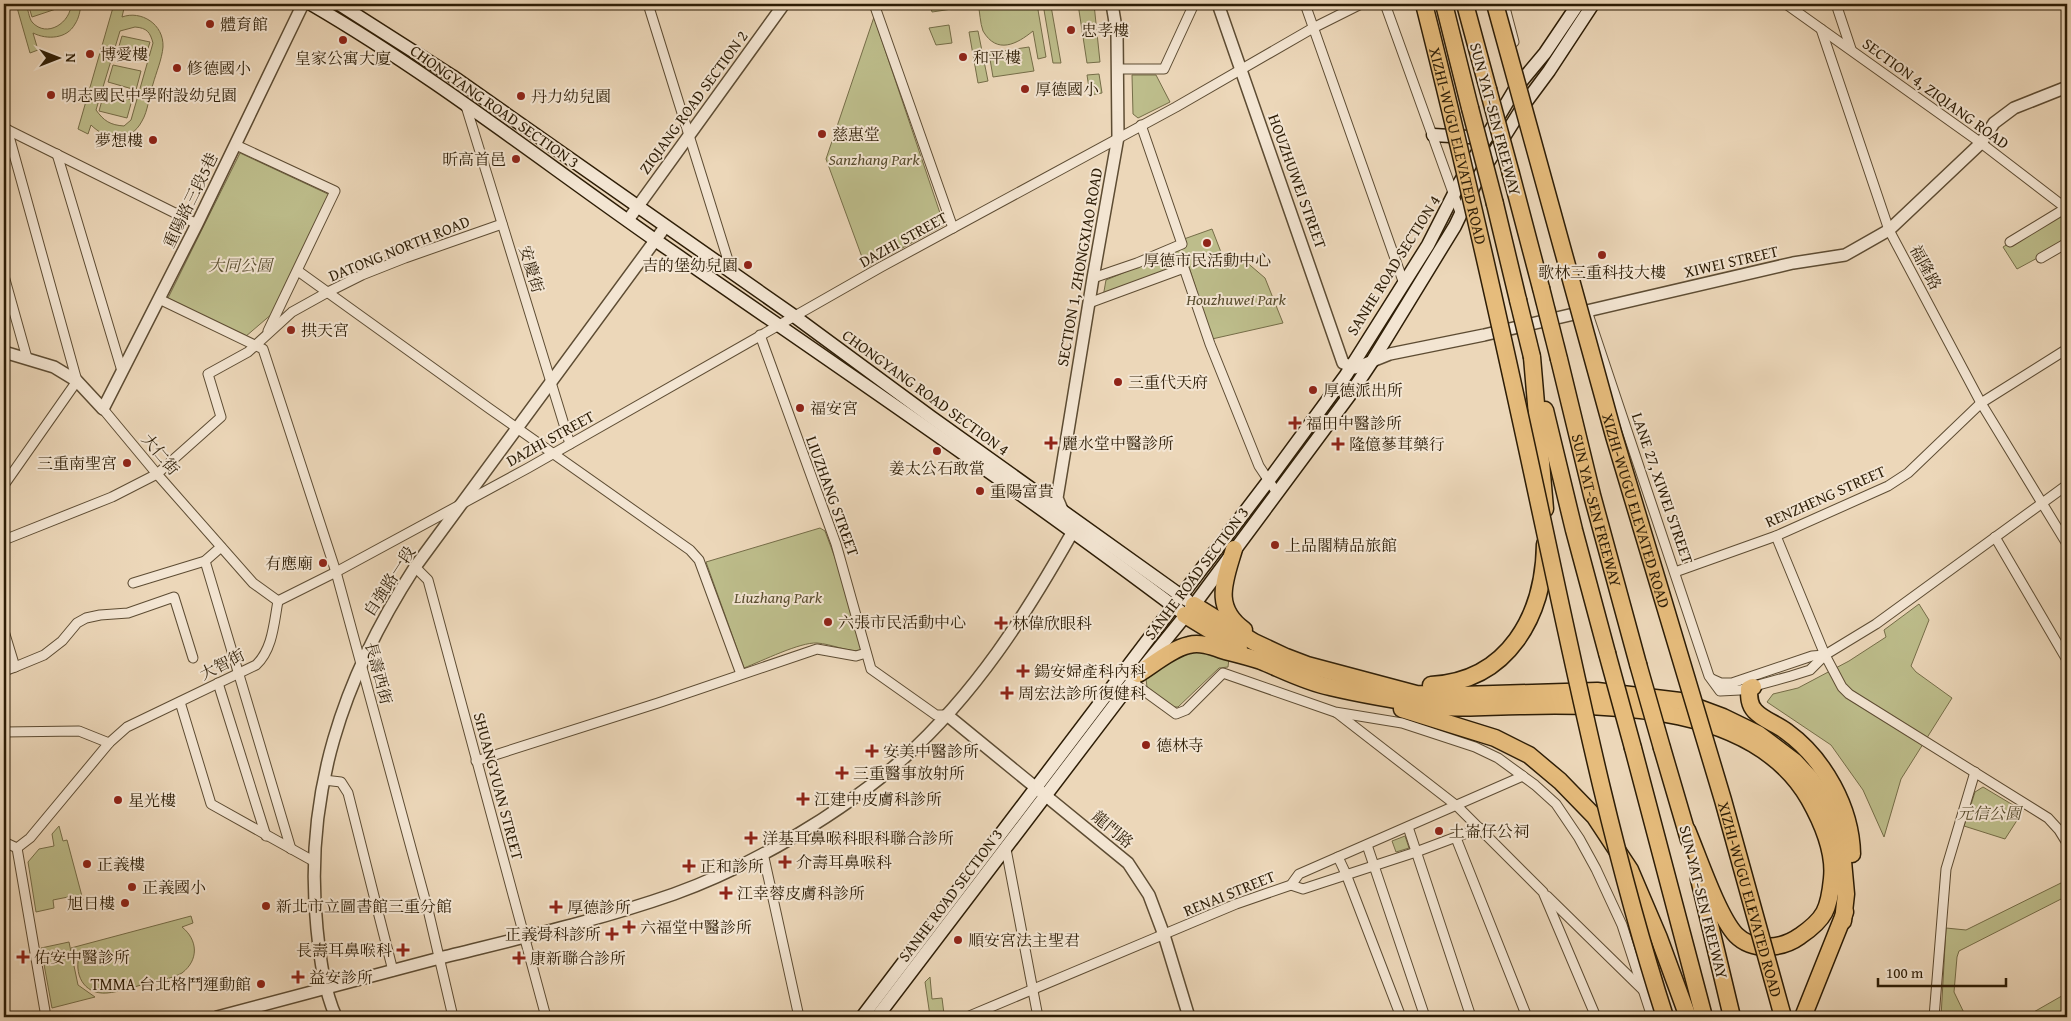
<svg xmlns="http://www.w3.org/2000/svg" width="2071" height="1021" viewBox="0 0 2071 1021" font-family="'Gentium Book Plus','Noto Serif TC',serif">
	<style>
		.green { fill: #bdbd8b; stroke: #756d48; fill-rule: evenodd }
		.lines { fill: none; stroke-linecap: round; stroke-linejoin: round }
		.minor-casing { stroke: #5d4c33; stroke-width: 11 }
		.tertiary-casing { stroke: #5d4c33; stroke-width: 14 }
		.secondary-casing { stroke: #2d1d06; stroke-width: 15 }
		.motorway-casing { stroke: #2d1d06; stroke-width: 19 }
		.minor { stroke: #f3e5d2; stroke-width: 9 }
		.tertiary { stroke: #f3e5d2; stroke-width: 11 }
		.secondary { stroke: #f3e5d2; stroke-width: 12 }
		.motorway { stroke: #e6bc7c; stroke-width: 16 }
		.motorway-bridge-casing { stroke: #2d1d06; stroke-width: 19; stroke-linecap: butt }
		.motorway-bridge { stroke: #e6bc7c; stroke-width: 16 }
		.poi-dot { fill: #8f2418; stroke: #f3e5d2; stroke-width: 2 }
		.labels { text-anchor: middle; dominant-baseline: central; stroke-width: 4; stroke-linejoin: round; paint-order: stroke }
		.poi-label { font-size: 16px; fill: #2d1d06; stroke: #f3e5d2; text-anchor: start }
		.street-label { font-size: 16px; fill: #2d1d06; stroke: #f3e5d2 }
		.park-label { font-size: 16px; font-style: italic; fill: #584d2e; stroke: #f3e5d2 }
	</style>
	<rect width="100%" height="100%" fill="#ecd7b9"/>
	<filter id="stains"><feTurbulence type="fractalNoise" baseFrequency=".004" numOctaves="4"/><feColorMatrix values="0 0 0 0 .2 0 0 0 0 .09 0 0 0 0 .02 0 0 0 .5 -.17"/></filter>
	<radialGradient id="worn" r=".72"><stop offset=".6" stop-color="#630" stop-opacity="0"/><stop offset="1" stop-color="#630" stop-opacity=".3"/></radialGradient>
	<g class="green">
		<path d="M16 4H26C28 9 29 18 32 22 47 39 71 22 71 4L81 5C80 11 79 18 75 24 67 39 47 40 33 33L38 50 30 53Z"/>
		<path d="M28 4H68V5L32 17Z"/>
		<path d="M114 4H125L122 17C141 10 164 24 163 47 162 59 156 73 153 84 149 96 148 111 142 121 130 144 106 140 91 125L88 134 78 129ZM135 27C147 28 150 32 153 43L131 120 124 126C110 125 104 121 96 110L120 31Z"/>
		<path d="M930 4H971L972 6 932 12Z"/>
		<path d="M978 4H1037L1046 57 1038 59 1033 31C1017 44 997 55 983 31 980 23 980 12 978 4Z"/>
		<path d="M1043 4 1051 6 1061 63H1053Z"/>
		<path d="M1078 4H1094L1100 62 1087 63Z"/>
		<path d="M874 17 944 225 866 268 826 159Z"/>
		<path d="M949 25 952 43 936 45 929 28Z"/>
		<path d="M978 31 988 81 978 83 969 32Z"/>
		<path d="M122 36 150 42 144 61 117 53Z"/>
		<path d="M1029 47 1034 71 993 77 989 53Z"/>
		<path d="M113 65 141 71 136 90 108 82Z"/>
		<path d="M1099 74 1102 93 1090 95 1087 75Z"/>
		<path d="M1132 75H1156L1170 102 1138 118 1133 114Z"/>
		<path d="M104 93 132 100 127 118 99 111Z"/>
		<path d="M240 153 330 195 273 313 245 337 168 298Z"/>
		<path d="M2063 210 2067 213V242L2017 269 2003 247Z"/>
		<path d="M1212 229 1226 265 1244 260 1265 278 1283 323 1212 339 1188 264 1103 297 1106 280 1186 247 1184 239Z"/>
		<path d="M820 528 825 531 844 582 863 651C847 652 832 644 817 643 800 642 762 661 744 668L706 562Z"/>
		<path d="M1919 604 1929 620 1911 666 1916 672 1952 698 1901 779 1884 837 1863 790 1831 745 1767 702 1773 694 1798 688 1849 661 1886 637 1884 630Z"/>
		<path d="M1194 649 1229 658 1228 667 1219 668 1178 707H1174L1147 687 1146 679 1155 670Z"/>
		<path d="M1983 787 2023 811 2005 839 1964 826 1975 792Z"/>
		<path d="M59 826 63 841 67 840 83 900 68 897 53 900 54 908 36 912 28 862 39 849 54 846 52 834Z"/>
		<path d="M1405 836 1409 848 1396 852 1392 841Z"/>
		<path d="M2067 880V896L1959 951 1957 957 1954 992 1966 1017H1941L1946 928 1966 930Z"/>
		<path d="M191 916 193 923 182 927C198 940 199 960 182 973 171 979 157 981 145 984 133 987 119 992 107 993 83 995 73 973 80 953L73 954 71 948Z"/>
		<path d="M69 942 78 985 95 997 52 1008 41 948Z"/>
		<path d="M930 977 932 999 942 998 944 1014 930 1016 925 982Z"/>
		<path d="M2067 993V1017H2025Z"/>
	</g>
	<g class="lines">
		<defs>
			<g id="minor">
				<path d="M648 4 732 273"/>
				<path d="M874 4 953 228"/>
				<path d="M1305 4 1404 284"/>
				<path d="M1385 4 1461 215"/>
				<path d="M1504 4 1514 42"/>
				<path d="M1786 4 1981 143 2067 209"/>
				<path d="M1836 4 1851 49"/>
				<path d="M1821 29 1889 230 1981 403 2067 544"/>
				<path d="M1118 69H1164L1194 4"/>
				<path d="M465 103 570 444"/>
				<path d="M4 128 197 224"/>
				<path d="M236 145 335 191 268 331"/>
				<path d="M57 154 122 371"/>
				<path d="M2010 242 2066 208"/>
				<path d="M2041 258 2067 243"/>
				<path d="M298 271 490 409 690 550 699 560 741 674"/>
				<path d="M4 276 27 358"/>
				<path d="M1093 278 1137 263 1182 244 1141 125"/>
				<path d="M159 299 263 349 336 572 429 914 453 1017"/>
				<path d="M1089 303 1184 268 1210 344 1259 466 1277 493"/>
				<path d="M1587 311 1709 676 1720 691 1740 690 1791 676 1810 670 1825 655 1876 624 2067 485"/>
				<path d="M760 335 836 544 871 669 936 715H947"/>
				<path d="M103 409 157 474 253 583 278 601"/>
				<path d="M4 485 77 381 7 129"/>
				<path d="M1776 536 1825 655 1842 687 1849 694 2048 818 2059 830 2067 843"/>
				<path d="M1995 537 2067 660"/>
				<path d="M4 540 112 497 157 474 221 417 208 374 248 352 292 312 328 292 362 275 405 258 502 224"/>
				<path d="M205 561 291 849"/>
				<path d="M415 567 428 580 546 1017"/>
				<path d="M1675 572 1776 536 1888 486 1908 473 1981 403 2067 349"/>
				<path d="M133 583 205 561 221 547"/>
				<path d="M278 601 336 572 528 468 881 267 1176 107 1313 28 1361 4"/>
				<path d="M4 631 15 667 4 671"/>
				<path d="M15 667 44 655 62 641 77 623 86 618 100 615 128 613 174 597 193 658"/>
				<path d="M1712 679 1721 683H1732L1812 656 1825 655"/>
				<path d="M1132 682 1176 714 1186 710 1223 673 1335 712 1402 723 1475 747 1498 758 1535 785 1556 804 1579 838 1596 869 1622 925 1652 1017"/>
				<path d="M218 683 266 836"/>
				<path d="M180 702 211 804 315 862"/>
				<path d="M1337 713 1457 806 1543 892 1596 1017"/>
				<path d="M4 732 79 731 109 743"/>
				<path d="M476 761 658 703 817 649 856 656 866 653"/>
				<path d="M324 780 341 782 348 793 393 971"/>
				<path d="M1408 827 1471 1017"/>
				<path d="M1456 838 1527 1017"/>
				<path d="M4 842 17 848 46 1017"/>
				<path d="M1367 845 1425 1017"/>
				<path d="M17 848 30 838 109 743 127 727 256 665C273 649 274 622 278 601"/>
				<path d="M1006 849 1038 1017"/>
				<path d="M763 853 799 1017"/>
				<path d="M1338 857 1346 874 1401 1017"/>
				<path d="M1291 885 1303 889 1416 852 1480 828"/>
				<path d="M1547 896 1643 990"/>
				<path d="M967 1017 1236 904 1291 885 1299 874 1523 776"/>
				<path d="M1934 1017 1946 869 1975 772"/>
			</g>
			<g id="tertiary">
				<path d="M1218 4 1343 363 1355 368 1390 354 1484 335 1793 263 1845 255 1889 230 1981 143 1994 123 2014 108 2067 87"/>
				<path d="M628 220 784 4"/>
				<path d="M4 352 54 367 77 381 103 409 197 224 303 4"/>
				<path d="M947 715 1128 863 1149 895 1164 935 1189 1017"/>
				<path d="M217 1017C290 998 363 978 436 959 516 939 597 921 674 894 752 866 842 813 904 758 976 693 1025 616 1072 533L1057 498 1093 278 1118 137 1117 34 1112 4"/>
				<path d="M336 1017C324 990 320 958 317 929 303 795 343 678 415 567L665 227"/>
			</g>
			<g id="secondary">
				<path d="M311 4C433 75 543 162 658 242 833 363 1010 483 1180 611"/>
				<path d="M339 4 452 76 794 316 931 417 1187 600"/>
				<path d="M1433 135 1486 138"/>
				<path d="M862 1017 1269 480 1346 375 1428 245 1460 182 1515 89 1545 53 1578 4"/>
				<path d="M877 1017 1138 674 1194 605 1349 396 1373 360 1455 226 1478 178 1526 102 1549 71 1593 4"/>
			</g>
			<g id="motorway">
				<path d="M1444 4 1470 108"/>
				<path d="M1465 4 1488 89"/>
				<path d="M1511 174 1541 288"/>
				<path d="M1495 204 1518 300"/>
				<path d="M1532 357 1545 509"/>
				<path id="s1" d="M1559 359 1592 495 1638 664"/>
				<path d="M1545 410 1574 530 1607 653"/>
				<path d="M1234 549C1225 580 1212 607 1244 630"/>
				<path d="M1194 605 1254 642 1286 657 1307 665 1416 694 1461 695 1597 691 1680 701 1723 717 1758 734 1795 762 1810 778 1825 800 1835 824 1842 850 1846 894 1843 921"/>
				<path d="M1185 615 1239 648"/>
				<path d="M1138 674C1153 665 1171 649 1189 645 1201 642 1213 647 1225 651 1237 654 1249 657 1261 661 1283 670 1306 682 1330 687 1364 695 1400 701 1435 706 1461 710 1493 706 1520 706 1614 704 1755 705 1809 799 1822 822 1835 852 1832 879 1829 909 1825 919 1800 936 1782 949 1753 952 1736 935 1718 916 1698 856 1687 830"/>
				<path d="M1431 685C1509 681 1544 615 1545 544"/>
				<path d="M1753 687 1749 689C1749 697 1749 705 1755 711 1763 720 1777 724 1787 732 1824 759 1851 808 1852 854"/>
				<path d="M1402 709 1495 738 1529 755 1560 781 1595 817 1630 870 1659 938 1688 1017"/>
				<path d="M1633 748 1704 1017"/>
				<path d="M1662 748 1689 840"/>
				<path d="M1699 879 1732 1017"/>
				<path d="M1803 1017 1845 912"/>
			</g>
		</defs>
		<use href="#minor" class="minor-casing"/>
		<use href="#tertiary" class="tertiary-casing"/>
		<use href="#secondary" class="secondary-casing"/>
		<use href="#motorway" class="motorway-casing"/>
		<use href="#minor" class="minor"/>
		<use href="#tertiary" class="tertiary"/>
		<use href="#secondary" class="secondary"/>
		<use href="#motorway" class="motorway"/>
		<defs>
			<g id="motorway-bridge">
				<path id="s2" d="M1424 4C1466 170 1503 336 1539 504 1576 676 1611 849 1665 1017"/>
				<path id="s3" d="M1495 4 1614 436 1723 800 1783 1017"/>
				<path d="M1488 89 1511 174"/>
				<path d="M1470 108 1495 204"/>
				<path d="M1541 288 1559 359"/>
				<path d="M1518 300 1532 357"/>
				<path d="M1607 653 1633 748"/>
				<path d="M1638 664 1662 748"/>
			</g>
		</defs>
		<use href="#motorway-bridge" class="motorway-bridge-casing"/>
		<use href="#motorway-bridge" class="motorway-bridge"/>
	</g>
	<g class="poi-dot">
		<circle cx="210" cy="24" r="5"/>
		<circle cx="1071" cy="30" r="5"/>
		<circle cx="343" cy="40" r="5"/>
		<circle cx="90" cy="54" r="5"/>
		<circle cx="963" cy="57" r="5"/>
		<circle cx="177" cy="68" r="5"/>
		<circle cx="1025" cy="89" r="5"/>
		<circle cx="51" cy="95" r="5"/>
		<circle cx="521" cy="96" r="5"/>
		<circle cx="822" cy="134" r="5"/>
		<circle cx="153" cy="140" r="5"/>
		<circle cx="516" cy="159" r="5"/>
		<circle cx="1207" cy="243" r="5"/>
		<circle cx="1602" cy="255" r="5"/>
		<circle cx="748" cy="265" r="5"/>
		<circle cx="291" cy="330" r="5"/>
		<circle cx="1118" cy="382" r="5"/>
		<circle cx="1313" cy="390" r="5"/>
		<circle cx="800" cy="408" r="5"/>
		<path d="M1292.5 415.5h5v5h5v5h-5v5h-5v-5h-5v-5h5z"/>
		<path d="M1048.5 435.5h5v5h5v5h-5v5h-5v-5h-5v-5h5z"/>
		<path d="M1335.5 436.5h5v5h5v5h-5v5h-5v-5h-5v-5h5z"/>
		<circle cx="937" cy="451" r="5"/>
		<circle cx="127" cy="463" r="5"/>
		<circle cx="980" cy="491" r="5"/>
		<circle cx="1275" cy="545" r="5"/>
		<circle cx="323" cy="563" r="5"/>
		<circle cx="828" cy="622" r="5"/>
		<path d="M998.5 615.5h5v5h5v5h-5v5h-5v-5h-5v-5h5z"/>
		<path d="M1020.5 663.5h5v5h5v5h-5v5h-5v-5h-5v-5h5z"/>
		<path d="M1004.5 685.5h5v5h5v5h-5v5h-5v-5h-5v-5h5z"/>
		<circle cx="1146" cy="745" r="5"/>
		<path d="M869.5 743.5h5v5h5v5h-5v5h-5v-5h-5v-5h5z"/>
		<path d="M839.5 765.5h5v5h5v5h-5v5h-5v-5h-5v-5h5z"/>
		<path d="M800.5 791.5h5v5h5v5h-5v5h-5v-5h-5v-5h5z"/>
		<circle cx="118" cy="800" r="5"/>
		<circle cx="1439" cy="831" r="5"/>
		<path d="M748.5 830.5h5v5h5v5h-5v5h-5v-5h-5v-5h5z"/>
		<path d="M782.5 854.5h5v5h5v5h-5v5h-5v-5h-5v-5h5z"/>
		<circle cx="87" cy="864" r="5"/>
		<path d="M686.5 858.5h5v5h5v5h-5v5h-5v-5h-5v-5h5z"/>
		<circle cx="132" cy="887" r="5"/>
		<path d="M723.5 885.5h5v5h5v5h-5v5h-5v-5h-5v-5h5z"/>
		<circle cx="125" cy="903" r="5"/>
		<circle cx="266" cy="906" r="5"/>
		<path d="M553.5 899.5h5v5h5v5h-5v5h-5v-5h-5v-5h5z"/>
		<path d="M626.5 919.5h5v5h5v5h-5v5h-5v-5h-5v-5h5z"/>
		<path d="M609.5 926.5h5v5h5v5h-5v5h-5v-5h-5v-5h5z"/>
		<circle cx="958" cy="940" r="5"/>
		<path d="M400.5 942.5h5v5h5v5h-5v5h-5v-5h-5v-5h5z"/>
		<path d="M20.5 949.5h5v5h5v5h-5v5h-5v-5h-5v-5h5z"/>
		<path d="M516.5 950.5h5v5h5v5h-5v5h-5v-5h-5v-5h5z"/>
		<path d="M295.5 969.5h5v5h5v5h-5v5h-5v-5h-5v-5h5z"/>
		<circle cx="261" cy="984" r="5"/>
	</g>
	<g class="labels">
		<g class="poi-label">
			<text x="220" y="24">體育館</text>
			<text x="1081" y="30">忠孝樓</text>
			<text x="100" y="54">博愛樓</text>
			<text x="973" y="57">和平樓</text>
			<text x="343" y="58" text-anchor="middle">皇家公寓大廈</text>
			<text x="187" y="68">修德國小</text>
			<text x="1035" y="89">厚德國小</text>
			<text x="61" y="95">明志國民中學附設幼兒園</text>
			<text x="531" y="96">丹力幼兒園</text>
			<text x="832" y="134">慈惠堂</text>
			<text x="143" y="140" text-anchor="end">夢想樓</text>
			<text x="506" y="159" text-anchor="end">昕高首邑</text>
			<text x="1207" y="260" text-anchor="middle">厚德市民活動中心</text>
			<text x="738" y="265" text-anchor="end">吉的堡幼兒園</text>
			<text x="1602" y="272" text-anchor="middle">歌林三重科技大樓</text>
			<text x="301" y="330">拱天宮</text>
			<text x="1128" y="382">三重代天府</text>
			<text x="1323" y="390">厚德派出所</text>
			<text x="810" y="408">福安宮</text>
			<text x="1306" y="423">福田中醫診所</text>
			<text x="1062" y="443">麗水堂中醫診所</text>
			<text x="1349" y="444">隆億蔘茸藥行</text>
			<text x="117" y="463" text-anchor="end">三重南聖宮</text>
			<text x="937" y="468" text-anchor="middle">姜太公石敢當</text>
			<text x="990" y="491">重陽富貴</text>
			<text x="1285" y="545">上品閣精品旅館</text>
			<text x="313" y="563" text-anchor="end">有應廟</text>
			<text x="838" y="622">六張市民活動中心</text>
			<text x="1012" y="623">林偉欣眼科</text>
			<text x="1034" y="671">鍚安婦產科內科</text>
			<text x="1018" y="693">周宏法診所復健科</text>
			<text x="1156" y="745">德林寺</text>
			<text x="883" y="751">安美中醫診所</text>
			<text x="853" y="773">三重醫事放射所</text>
			<text x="814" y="799">江建中皮膚科診所</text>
			<text x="128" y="800">星光樓</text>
			<text x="1449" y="831">土崙仔公祠</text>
			<text x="762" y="838">洋基耳鼻喉科眼科聯合診所</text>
			<text x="796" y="862">介壽耳鼻喉科</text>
			<text x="97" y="864">正義樓</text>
			<text x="700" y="866">正和診所</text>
			<text x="142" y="887">正義國小</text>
			<text x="737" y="893">江幸蓉皮膚科診所</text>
			<text x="115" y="903" text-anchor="end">旭日樓</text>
			<text x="276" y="906">新北市立圖書館三重分館</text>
			<text x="567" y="907">厚德診所</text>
			<text x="640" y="927">六福堂中醫診所</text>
			<text x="601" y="934" text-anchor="end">正義骨科診所</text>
			<text x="968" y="940">順安宮法主聖君</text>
			<text x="392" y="950" text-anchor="end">長壽耳鼻喉科</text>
			<text x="34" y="957">佑安中醫診所</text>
			<text x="530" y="958">康新聯合診所</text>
			<text x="309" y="977">益安診所</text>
			<text x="251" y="984" text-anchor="end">TMMA 台北格鬥運動館</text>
		</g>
		<g class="street-label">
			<text transform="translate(1936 93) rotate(36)">SECTION 4, ZIQIANG ROAD</text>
			<text transform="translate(693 102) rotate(-54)">ZIQIANG ROAD SECTION 2</text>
			<text transform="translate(495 106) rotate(35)">CHONGYANG ROAD SECTION 3</text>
			<text transform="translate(1496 119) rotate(75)">SUN YAT-SEN FREEWAY</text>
			<text stroke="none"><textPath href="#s2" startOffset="146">XIZHI-WUGU ELEVATED ROAD</textPath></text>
			<text transform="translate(1298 181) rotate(70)">HOUZHUWEI STREET</text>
			<text transform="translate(190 200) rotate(-64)">重陽路三段5巷</text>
			<text transform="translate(903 239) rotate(-29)">DAZHI STREET</text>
			<text transform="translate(399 248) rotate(-22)">DATONG NORTH ROAD</text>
			<text transform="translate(1731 261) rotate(-13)">XIWEI STREET</text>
			<text transform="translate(1393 265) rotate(-58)">SANHE ROAD SECTION 4</text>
			<text transform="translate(1079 267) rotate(-80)">SECTION 1, ZHONGXIAO ROAD</text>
			<text transform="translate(1926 267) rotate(62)">福隆路</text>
			<text transform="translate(532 269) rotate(73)">安慶街</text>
			<text transform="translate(926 392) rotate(36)">CHONGYANG ROAD SECTION 4</text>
			<text transform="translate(550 438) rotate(-29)">DAZHI STREET</text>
			<text transform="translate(161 454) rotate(50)">大仁街</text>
			<text transform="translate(1663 488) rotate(71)">LANE 27, XIWEI STREET</text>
			<text transform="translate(833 496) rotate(70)">LIUZHANG STREET</text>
			<text transform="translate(1825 496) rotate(-24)">RENZHENG STREET</text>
			<text stroke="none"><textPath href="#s1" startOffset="156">SUN YAT-SEN FREEWAY</textPath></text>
			<text stroke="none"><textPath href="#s3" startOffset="526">XIZHI-WUGU ELEVATED ROAD</textPath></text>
			<text transform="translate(1196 573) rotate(-53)">SANHE ROAD SECTION 3</text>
			<text transform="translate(389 581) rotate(-57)">自強路一段</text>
			<text transform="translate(222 664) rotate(-27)">大智街</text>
			<text transform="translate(379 673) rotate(75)">長壽西街</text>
			<text transform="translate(499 786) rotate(75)">SHUANGYUAN STREET</text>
			<text transform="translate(1113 829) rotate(40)">龍門路</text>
			<text transform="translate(1229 893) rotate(-22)">RENAI STREET</text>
			<text transform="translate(950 895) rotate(-53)">SANHE ROAD SECTION 3</text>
			<text stroke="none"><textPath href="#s3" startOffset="931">XIZHI-WUGU ELEVATED ROAD</textPath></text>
			<text transform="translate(1704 902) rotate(76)">SUN YAT-SEN FREEWAY</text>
		</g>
		<g class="park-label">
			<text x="874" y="159">Sanzhang Park</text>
			<text x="240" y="265">大同公園</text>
			<text x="1236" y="299">Houzhuwei Park</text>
			<text x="778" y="597">Liuzhang Park</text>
			<text x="1989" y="813">元信公園</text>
		</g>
	</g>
	<rect width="2071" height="1021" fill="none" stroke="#ecd7b9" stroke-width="20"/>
	<rect x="5" y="5" width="2061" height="1011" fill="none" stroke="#2d1d06" stroke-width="2.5"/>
	<rect x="10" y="10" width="2051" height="1001" fill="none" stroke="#2d1d06"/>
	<g transform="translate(58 58) rotate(90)" stroke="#f3e5d2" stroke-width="4" paint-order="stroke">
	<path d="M0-4L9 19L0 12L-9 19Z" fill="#2d1d06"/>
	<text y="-8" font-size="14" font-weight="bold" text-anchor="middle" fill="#2d1d06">N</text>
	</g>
	<path d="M1878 978v8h128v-8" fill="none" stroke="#2d1d06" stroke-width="2.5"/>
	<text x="1886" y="978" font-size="15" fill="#2d1d06" stroke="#f3e5d2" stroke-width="4" paint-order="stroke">100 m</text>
	<rect width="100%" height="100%" filter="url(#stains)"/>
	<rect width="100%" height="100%" fill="url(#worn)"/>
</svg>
